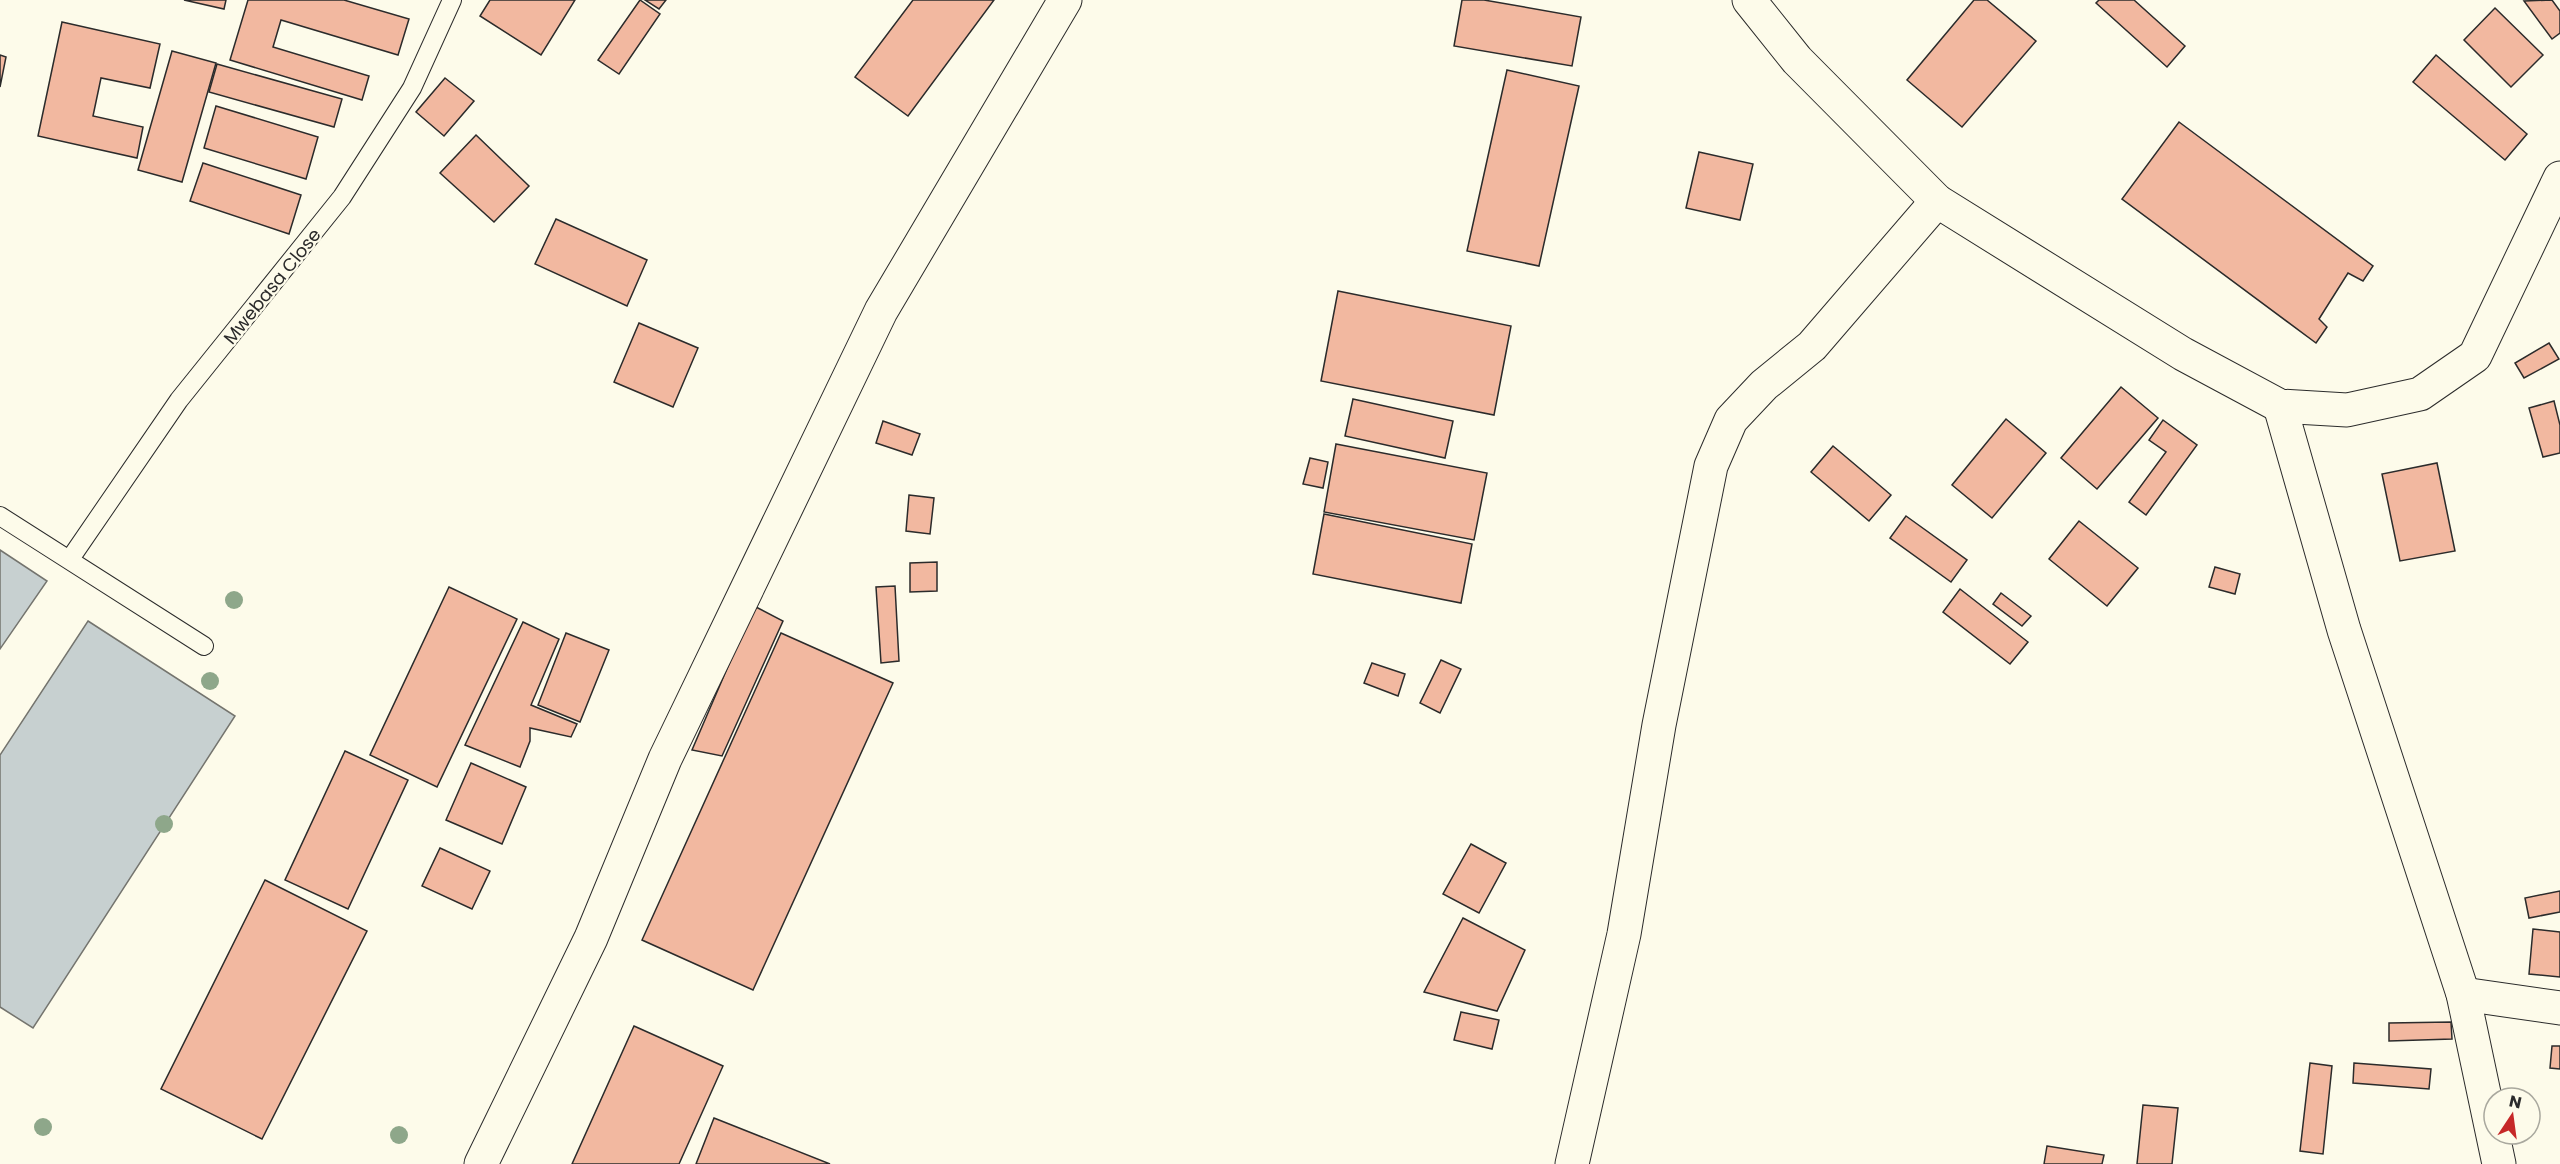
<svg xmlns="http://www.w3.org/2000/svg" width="2560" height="1164" viewBox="0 0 2560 1164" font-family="Poppins,sans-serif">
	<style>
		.water { fill: #c7d0d0; stroke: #74746e; stroke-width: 1.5 }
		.building { fill: #f2b8a0; stroke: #2b2b2b; stroke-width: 1.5 }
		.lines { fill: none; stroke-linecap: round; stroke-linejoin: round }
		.service-casing { stroke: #2b2b2b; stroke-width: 20 }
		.minor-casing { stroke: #2b2b2b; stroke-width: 35 }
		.service { stroke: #fdfbea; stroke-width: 18 }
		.minor { stroke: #fdfbea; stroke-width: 33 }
		.tree { fill: #8ea78a }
		.labels { text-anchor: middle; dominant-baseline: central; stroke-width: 4.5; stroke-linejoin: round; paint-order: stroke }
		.street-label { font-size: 18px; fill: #2b2b2b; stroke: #fdfbea }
	</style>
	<rect width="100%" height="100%" fill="#fdfbea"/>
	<g class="water">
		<path d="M0 550 47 581 0 649Z"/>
		<path d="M88 621 235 716 33 1028 0 1007V755Z"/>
	</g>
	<g class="building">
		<path d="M184 0H226L224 9Z"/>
		<path d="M248 0H344L409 19 398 55 281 20 273 47 369 76 362 100 230 60Z"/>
		<path d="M490 0H575L541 55 480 16Z"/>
		<path d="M640 0 660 14 619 74 598 60Z"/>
		<path d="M645 0H666L659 9Z"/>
		<path d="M913 0H994L908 116 855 77Z"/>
		<path d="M1462 0H1484L1581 17 1572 66 1454 46Z"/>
		<path d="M1974 0H1987L2036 41 1962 127 1907 80Z"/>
		<path d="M2099 0H2134L2185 46 2167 67 2096 3Z"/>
		<path d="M2552 0 2560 11V33L2552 39 2524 1Z"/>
		<path d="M2495 8 2543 55 2511 87 2464 40Z"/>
		<path d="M62 22 160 44 150 88 101 78 93 116 143 127 137 158 38 136Z"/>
		<path d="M172 51 216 63 182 182 138 170Z"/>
		<path d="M0 55 6 57 0 87Z"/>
		<path d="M2436 55 2527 134 2505 160 2413 82Z"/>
		<path d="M217 64 342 99 334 127 209 92Z"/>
		<path d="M1507 70 1579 86 1539 266 1467 251Z"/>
		<path d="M445 78 474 101 444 136 416 112Z"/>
		<path d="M216 106 318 137 306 179 204 148Z"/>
		<path d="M2179 122 2373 266 2363 281 2348 273 2319 319 2327 327 2316 343 2122 199Z"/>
		<path d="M476 135 529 186 494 222 440 173Z"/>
		<path d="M1699 152 1753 164 1740 220 1686 208Z"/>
		<path d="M203 163 301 195 289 234 190 201Z"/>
		<path d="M556 219 647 260 627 306 535 264Z"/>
		<path d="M1338 291 1511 326 1494 415 1321 381Z"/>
		<path d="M639 323 698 348 673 407 614 382Z"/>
		<path d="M2549 343 2559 359 2524 378 2515 363Z"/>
		<path d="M2121 387 2158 418 2097 489 2061 458Z"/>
		<path d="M1353 399 1453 421 1445 458 1345 436Z"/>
		<path d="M2554 401 2560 425V453L2543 457 2529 408Z"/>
		<path d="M2006 419 2046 453 1992 518 1952 485Z"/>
		<path d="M2163 420 2197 445 2146 515 2129 502 2166 452 2149 440Z"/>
		<path d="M883 421 920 434 912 455 876 443Z"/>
		<path d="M1336 444 1487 473 1474 540 1324 512Z"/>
		<path d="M1833 446 1891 495 1869 521 1811 472Z"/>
		<path d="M1310 458 1328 462 1323 488 1303 484Z"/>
		<path d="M2437 463 2455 551 2400 561 2382 474Z"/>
		<path d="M909 495 934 498 930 534 906 531Z"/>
		<path d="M1324 514 1472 544 1461 603 1313 574Z"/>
		<path d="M1906 516 1967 560 1951 582 1890 538Z"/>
		<path d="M2079 521 2138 568 2107 606 2049 559Z"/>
		<path d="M937 562V591L910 592V563Z"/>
		<path d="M2215 567 2240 574 2235 594 2209 587Z"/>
		<path d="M895 586 899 661 881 663 876 587Z"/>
		<path d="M449 587 517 619 437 787 370 755Z"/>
		<path d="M1960 589 2028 642 2010 664 1943 612Z"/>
		<path d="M2001 593 2031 616 2022 626 1993 604Z"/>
		<path d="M754 606 783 621 722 756 692 750Z"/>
		<path d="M523 622 559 639 531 705 577 724 571 737 530 728V741L520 767 465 745Z"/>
		<path d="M566 633 609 650 580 722 538 705Z"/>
		<path d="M781 633 893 683 753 990 642 940Z"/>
		<path d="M1441 660 1461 669 1440 713 1420 703Z"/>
		<path d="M1372 663 1405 674 1398 696 1364 683Z"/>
		<path d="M345 751 408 780 348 909 285 880Z"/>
		<path d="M471 763 526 787 502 844 446 820Z"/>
		<path d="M1471 844 1506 863 1479 913 1443 894Z"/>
		<path d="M440 848 490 871 472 909 422 886Z"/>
		<path d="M265 880 367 931 262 1139 161 1089Z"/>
		<path d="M2560 891V912L2529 918 2525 898Z"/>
		<path d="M1463 918 1525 950 1497 1011 1424 992Z"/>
		<path d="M2533 929 2560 932V977L2529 974Z"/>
		<path d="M1461 1012 1499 1020 1492 1049 1454 1040Z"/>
		<path d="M2451 1022 2452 1039 2389 1041V1023Z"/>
		<path d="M634 1026 723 1066 679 1164H572Z"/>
		<path d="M2552 1046H2560V1069L2550 1068Z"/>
		<path d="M2310 1063 2332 1066 2323 1154 2300 1151Z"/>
		<path d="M2354 1063 2431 1069 2429 1089 2353 1083Z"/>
		<path d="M2143 1105 2178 1108 2172 1164H2137Z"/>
		<path d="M714 1118 830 1164H696Z"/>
		<path d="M2047 1146 2104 1155 2102 1164H2044Z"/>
	</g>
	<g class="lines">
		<defs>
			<g id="service">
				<path d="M0 516 204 646"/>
				<path d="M70 559 179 400 342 197 412 88 452 0"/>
			</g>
			<g id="minor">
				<path d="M1749 0 1797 60 1937 201 2183 354 2280 406 2347 410 2420 394 2475 356 2560 178"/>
				<path d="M2280 406 2344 630 2463 994 2499 1164"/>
				<path d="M2463 994 2560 1008"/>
				<path d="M481 1164 591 938 665 759 881 311 1065 0"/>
				<path d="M1572 1164 1624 934 1659 725 1711 466 1731 420 1764 385 1812 346 1937 201"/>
			</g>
		</defs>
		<use href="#service" class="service-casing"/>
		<use href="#minor" class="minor-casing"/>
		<use href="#service" class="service"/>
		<use href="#minor" class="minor"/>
	</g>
	<g class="tree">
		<circle cx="234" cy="600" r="9"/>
		<circle cx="210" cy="681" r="9"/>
		<circle cx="164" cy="824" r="9"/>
		<circle cx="43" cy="1127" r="9"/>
		<circle cx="399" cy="1135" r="9"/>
	</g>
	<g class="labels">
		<g class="street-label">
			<text transform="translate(272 286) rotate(-51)">Mwebasa Close</text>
		</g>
	</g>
	<g transform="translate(2512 1116) rotate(13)"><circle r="28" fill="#fdfbea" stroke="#a9a89e" stroke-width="1.5"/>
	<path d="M0-4.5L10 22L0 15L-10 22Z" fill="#c62828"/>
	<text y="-9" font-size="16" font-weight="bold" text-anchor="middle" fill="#2b2b2b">N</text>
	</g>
</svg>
